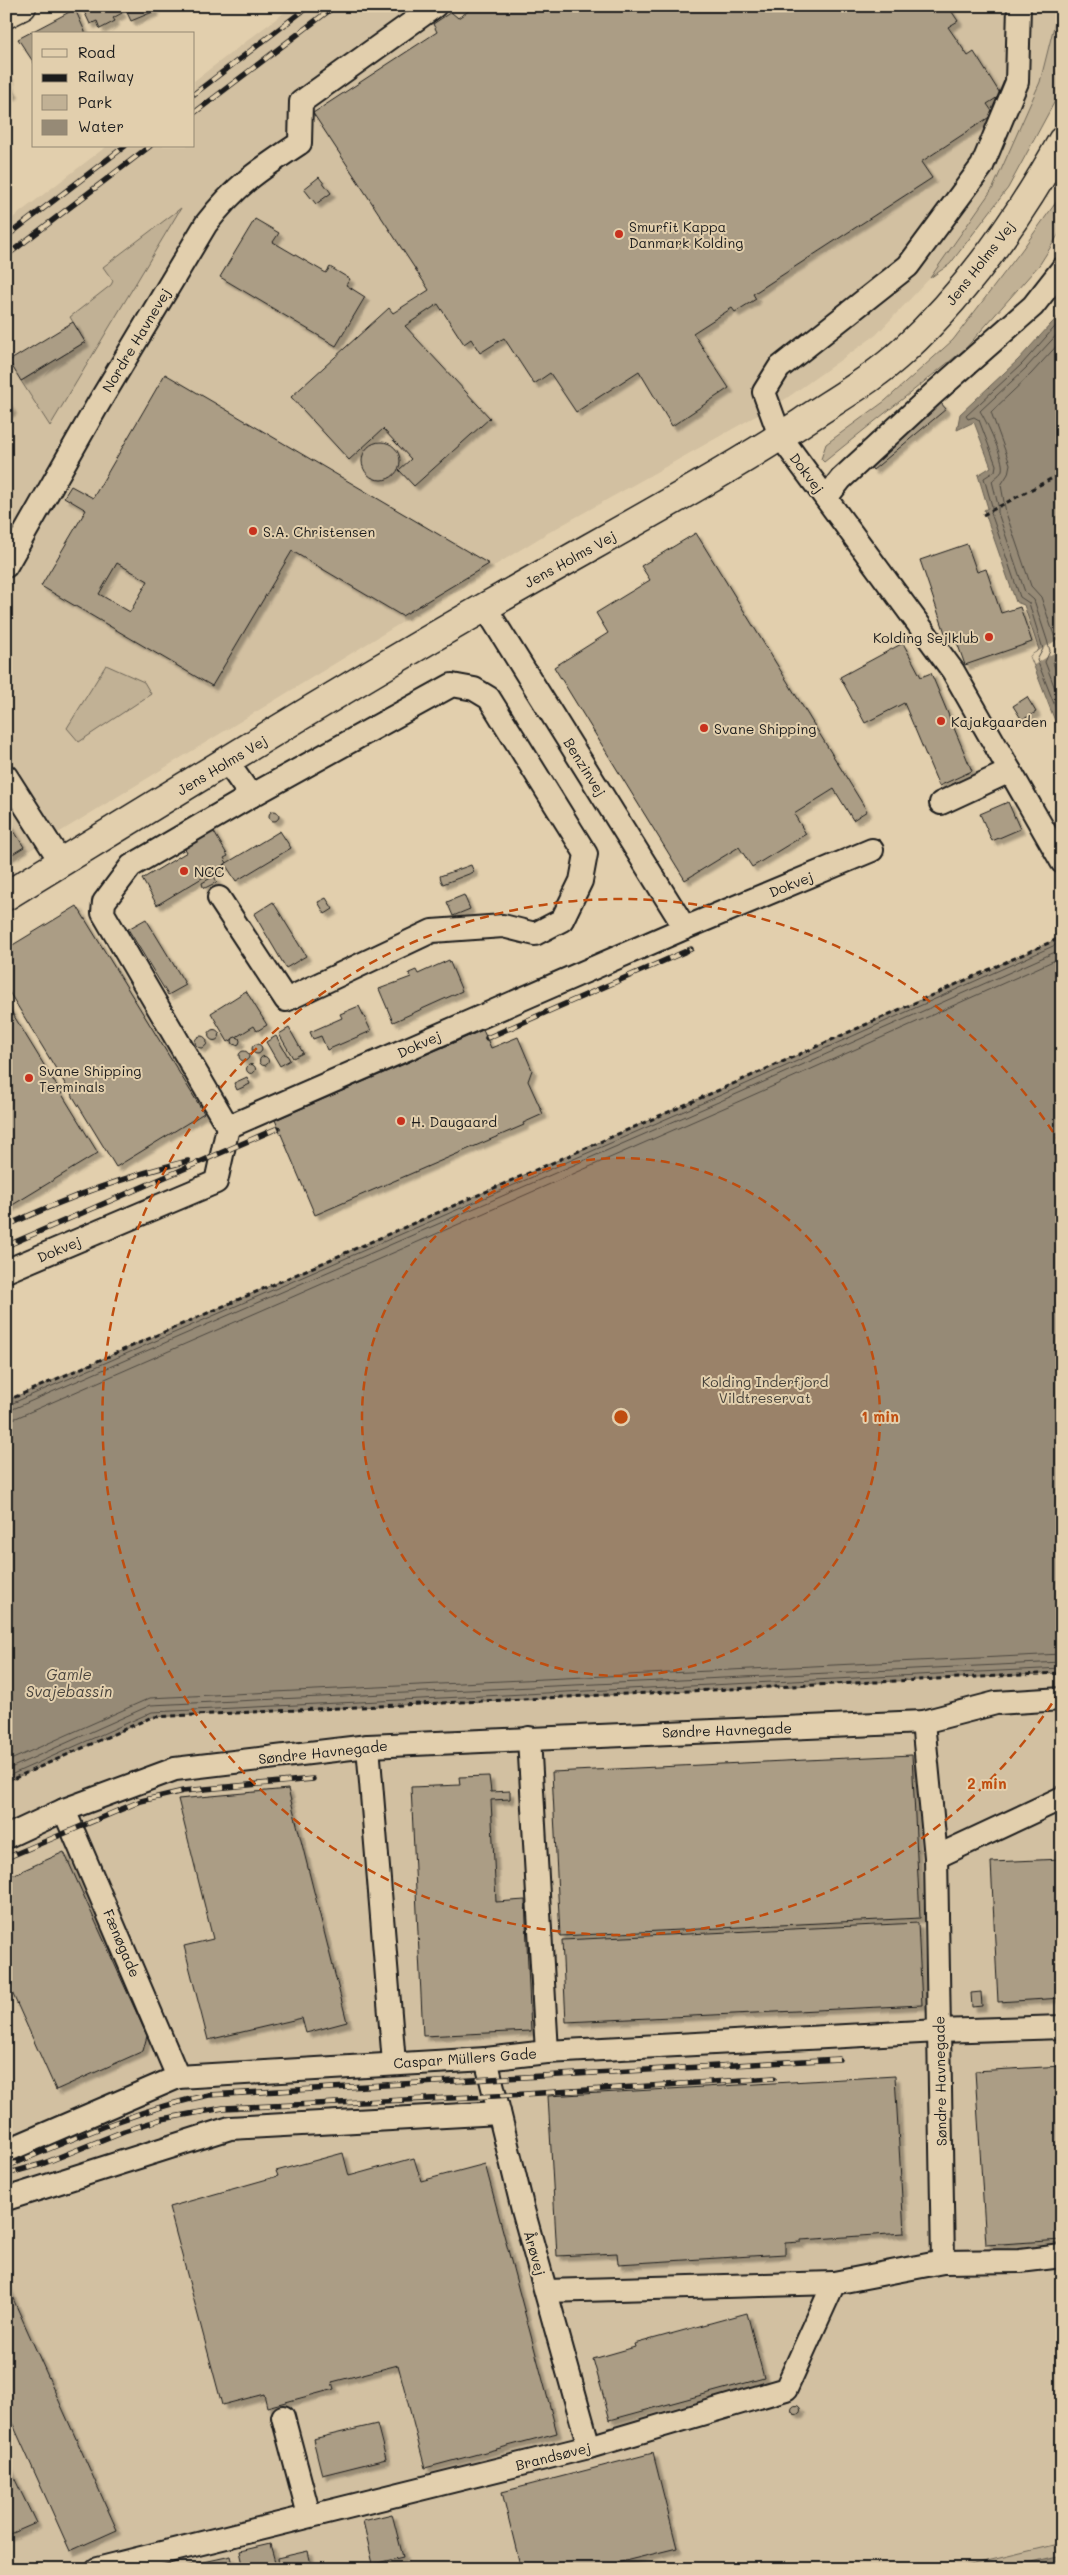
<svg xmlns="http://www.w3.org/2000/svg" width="1068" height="2575" viewBox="0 0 1068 2575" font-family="Mali,sans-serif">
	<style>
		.built { fill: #d2c0a1 }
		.green { fill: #c1b195; stroke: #6e6658 }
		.water { fill: #968a76; stroke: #655e52 }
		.pier { fill: #e2cfad }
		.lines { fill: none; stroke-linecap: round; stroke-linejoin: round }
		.shore { stroke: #4d4840; stroke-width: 1 }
		.building { fill: #ab9d85; stroke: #1c1c1c; fill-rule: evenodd; filter: url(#shadow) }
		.minor-casing { stroke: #1c1c1c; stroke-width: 26 }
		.major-casing { stroke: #1c1c1c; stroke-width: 31 }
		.path { stroke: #1c1c1c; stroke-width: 3; stroke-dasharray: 5 4; stroke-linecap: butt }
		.minor { stroke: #e2cfad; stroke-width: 22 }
		.major { stroke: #e2cfad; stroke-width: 28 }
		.rail-casing { stroke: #1c1c1c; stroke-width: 5.5 }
		.rail { stroke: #e2cfad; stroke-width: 4; stroke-dasharray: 11; stroke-linecap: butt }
		.ring { fill: none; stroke: #bf4d0f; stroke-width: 2.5; stroke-dasharray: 9 6 }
		.poi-dot { fill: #c8321e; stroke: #e2cfad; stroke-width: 2 }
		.labels { text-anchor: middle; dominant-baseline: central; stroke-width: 4; stroke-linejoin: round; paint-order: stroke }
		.poi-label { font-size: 14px; fill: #1c1c1c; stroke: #e2cfad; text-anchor: start }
		.street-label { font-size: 14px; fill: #1c1c1c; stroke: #e2cfad }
		.park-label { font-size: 14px; fill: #45413a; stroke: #e2cfad }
		.water-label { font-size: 15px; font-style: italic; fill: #47423c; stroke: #e2cfad }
		.centre { fill: #bf4d0f; stroke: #e2cfad; stroke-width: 2.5 }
		.ring-label { font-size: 15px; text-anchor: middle; font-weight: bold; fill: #bf4d0f; stroke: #e2cfad; stroke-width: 4; stroke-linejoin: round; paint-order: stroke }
	</style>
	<defs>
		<filter id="shadow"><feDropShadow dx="4.5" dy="4.5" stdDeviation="1" flood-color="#0004"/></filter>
	</defs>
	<rect width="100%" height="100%" fill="#e2cfad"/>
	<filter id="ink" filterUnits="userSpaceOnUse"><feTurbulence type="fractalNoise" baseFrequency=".02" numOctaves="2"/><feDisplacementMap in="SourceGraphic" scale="10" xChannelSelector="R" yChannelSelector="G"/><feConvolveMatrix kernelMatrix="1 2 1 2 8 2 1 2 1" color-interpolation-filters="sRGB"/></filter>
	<g filter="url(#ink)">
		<g class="built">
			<path d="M293 6H1059L1040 82 993 188 930 278 876 335 784 400 546 534 6 865V223L107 146H194V81Z"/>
			<path d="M1062 1673V2555L1002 2569H6V1782L152 1717Z"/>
		</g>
		<g class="green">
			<path d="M1059 6H1062V83L1055 101 1008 188 950 264 930 278 993 188 1040 82Z"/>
			<path d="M1062 194V229L1040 264 965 349 824 462 821 459 826 444 885 401 953 340 1021 251Z"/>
			<path d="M181 208 50 426 21 381 85 342 70 317 111 285 113 281 103 267Z"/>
			<path d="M106 665 144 682 151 694 79 742 67 728Z"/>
			<path d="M1062 2543V2569H954Z"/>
		</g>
		<g class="water">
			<path d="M1062 312V739L1030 656 1039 650 1024 605 1016 602 984 510 988 508 978 475 991 467 974 422 957 430 960 414 1018 360Z"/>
			<path d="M1062 937V1673L152 1717 6 1782V1401L735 1083Z"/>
			<path d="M1062 2555V2569H1002Z"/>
		</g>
		<path class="pier" d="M1062 637V648L1034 665 1030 656Z"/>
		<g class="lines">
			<g class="shore">
				<path d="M1062 319 1022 364 966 416 968 419 974 417 979 420 996 465 995 471 984 478 992 506 991 513 1020 597 1029 603 1043 649 1037 660 1062 724"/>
				<path d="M1062 329 1026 368 980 411C986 420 1005 460 1002 470 1001 475 995 477 992 481L998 505V513L1025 592 1034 600 1047 640 1050 651 1045 662 1062 707"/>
				<path d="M1062 340 1031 374 991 412 1010 464 1008 474 1001 485 1006 513 1031 586 1041 597 1055 638 1057 652 1053 663 1062 685"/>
				<path d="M6 1406 737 1088 1062 942"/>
				<path d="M6 1412 739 1093 1062 949"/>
				<path d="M6 1419 16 1418 742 1100 1062 957"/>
				<path d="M6 1762 150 1698 1062 1654"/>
				<path d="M6 1770 151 1705 1062 1662"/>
				<path d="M6 1777 152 1712 1062 1668"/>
			</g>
		</g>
		<g class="building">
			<path d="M117 6 122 13 113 18 115 21 100 29 97 21 90 24 82 7Z"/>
			<path d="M124 6H153L155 11 131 21Z"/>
			<path d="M476 6H948L958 21 948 27 968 56 974 52 1001 95 987 104 994 114 921 162 932 178 753 294 756 299 735 312 732 308 693 333 729 388 672 426 639 371 576 412 550 373 534 384 504 338 480 353 471 339 464 344 438 304 405 326 490 418 414 486 399 470 411 459 383 429 349 460 291 397 389 308 393 313 429 290 313 113 437 32 433 24 451 12 458 18Z"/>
			<path d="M75 9 86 34H34V63L18 39Z"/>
			<path d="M6 73 10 79 7 81 14 93 6 98Z"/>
			<path d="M319 177 331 193 316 204 304 189Z"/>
			<path d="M255 219 279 233 273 242 326 273 330 267 350 279 346 285 365 297 336 346 220 277Z"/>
			<path d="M73 322 85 342 21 381 9 361Z"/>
			<path d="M165 374 237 416 489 564 402 616 292 551 212 686 41 586 86 510 64 497 71 486 93 498ZM117 563 148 581 130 612 99 594Z"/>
			<path d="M6 400 12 410 6 414Z"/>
			<path d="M941 403 946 409 873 470 868 463Z"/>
			<circle cx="381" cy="461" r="19"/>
			<path d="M696 533 867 811 853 820 834 789 794 814 806 834 752 867 739 847 685 880 554 667 608 633 596 613 650 580 641 566Z"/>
			<path d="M967 544 977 572 986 569 1001 613 1020 607 1032 642 965 665 953 631 945 633 920 560Z"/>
			<path d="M903 643 921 677 931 673 972 771 939 786 904 703 865 723 840 677Z"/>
			<path d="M1027 697 1036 712 1022 720 1013 706Z"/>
			<path d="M1008 802 1020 829 992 841 980 814Z"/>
			<circle cx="274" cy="816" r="5"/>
			<path d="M6 818 24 847 6 858Z"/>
			<path d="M211 827 228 856 224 858 227 863 157 905 142 879 187 852 183 845Z"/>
			<path d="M280 831 291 848 236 881 225 864Z"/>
			<path d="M471 865 474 872 443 884 441 880 440 876Z"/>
			<path d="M214 876 217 882 205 888 203 887 202 883Z"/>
			<path d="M464 895 470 909 453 916 447 902Z"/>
			<path d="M326 898 333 909 325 914 318 902Z"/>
			<path d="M273 902 306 956 286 968 254 914Z"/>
			<path d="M77 906 204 1113 116 1167 6 987V949Z"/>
			<path d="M146 919 186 985 168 995 128 929Z"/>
			<path d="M449 960 462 991 393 1022 379 989 411 977 409 973 416 970 418 974Z"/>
			<path d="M246 991 267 1025 257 1031 254 1026 228 1042 211 1013Z"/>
			<path d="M6 1003 98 1153 6 1209Z"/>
			<path d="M359 1006 371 1031 327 1050 321 1036 313 1039 310 1032 342 1018 340 1014Z"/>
			<path d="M289 1028 303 1053 293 1058 279 1034Z"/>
			<circle cx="214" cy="1035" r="5.5"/>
			<path d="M483 1030 491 1048 518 1037 532 1070 528 1081 543 1114 523 1123 524 1125 315 1215 275 1120Z"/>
			<path d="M276 1036 290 1060 280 1066 266 1042Z"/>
			<circle cx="201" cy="1042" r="6"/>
			<circle cx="236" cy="1041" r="4"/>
			<circle cx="257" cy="1049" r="5"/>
			<circle cx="244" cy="1056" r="5"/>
			<circle cx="264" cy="1061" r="4.5"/>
			<circle cx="251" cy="1069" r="4.5"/>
			<path d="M247 1077 250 1084 237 1090 234 1083Z"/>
			<path d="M912 1755 920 1918 560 1936 552 1772Z"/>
			<path d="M489 1776 491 1792 510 1791V1799L491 1800 496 1902 525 1900 531 2031 423 2036 411 1787 460 1785 459 1777Z"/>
			<path d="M288 1789 347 2022 306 2033 302 2018 208 2040 184 1946 213 1939 178 1799Z"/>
			<path d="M64 1852 147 2036 143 2051 56 2090 6 1979V1878Z"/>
			<path d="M1062 1859V1998L998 2002 991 1862Z"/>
			<path d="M918 1923 922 2005 566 2022 562 1940Z"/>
			<path d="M981 1992 982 2006 972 2007 971 1993Z"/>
			<path d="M1062 2066V2240L986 2245 975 2071Z"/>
			<path d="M895 2076 904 2233 801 2240V2242L785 2243V2254L618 2264 617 2253 557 2256 548 2096Z"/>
			<path d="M343 2153 349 2176 414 2158 421 2181 485 2164 557 2433 425 2468 398 2365 332 2382 334 2389 267 2407 264 2394 222 2405 169 2207 278 2176 276 2171Z"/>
			<path d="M6 2283 117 2530 70 2551 6 2409Z"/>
			<path d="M747 2313 764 2378 610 2420 593 2359 635 2347 634 2344Z"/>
			<circle cx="796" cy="2410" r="4.5"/>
			<path d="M377 2424 386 2459 322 2475 313 2439Z"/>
			<path d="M653 2453 677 2548 593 2569H521L502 2492Z"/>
			<path d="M6 2461 36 2523 6 2536Z"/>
			<path d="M392 2514 403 2557 373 2564 363 2521Z"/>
			<path d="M270 2544 277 2569H244L240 2551Z"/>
			<path d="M308 2551 312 2569H279L277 2558Z"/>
			<path d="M231 2556 234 2569H187L186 2566Z"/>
		</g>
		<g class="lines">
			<defs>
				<g id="minor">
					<path d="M1019 6 1017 82 982 166 908 266 779 368 764 392 780 436 953 671 1062 862"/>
					<path d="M826 498 841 479 933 394 1033 306 1062 269"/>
					<path d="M6 566 97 406 206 224C236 185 259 170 300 143L301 102 435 6"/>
					<path d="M485 607 685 928"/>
					<path d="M227 762 251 796 131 866 104 902 103 913 228 1127"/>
					<path d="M6 776 61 862"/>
					<path d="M941 803 1010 771"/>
					<path d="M219 898 286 1000 432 931 503 926 535 934 562 920 581 881 586 854 489 698 474 689 452 685 251 796"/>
					<path d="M228 1127 685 928 872 850"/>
					<path d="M6 1271 216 1182 228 1127"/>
					<path d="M923 1722 936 1857 943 2262"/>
					<path d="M529 1738 547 2052"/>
					<path d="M368 1746 394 2063"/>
					<path d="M64 1810 178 2077"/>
					<path d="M6 1837 64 1810 175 1769 368 1746 923 1722 996 1703 1062 1699"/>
					<path d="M936 1857 1062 1798"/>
					<path d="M486 2059 523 2210 589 2447"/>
					<path d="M6 2151 178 2077 486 2059 547 2052 939 2031 1062 2027"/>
					<path d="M6 2199 230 2128 499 2113"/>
					<path d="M546 2291 834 2283"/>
					<path d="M283 2417 309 2515"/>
					<path d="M97 2569 589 2447 786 2389 834 2283 943 2262 1020 2261 1062 2256"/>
				</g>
				<g id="major">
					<path d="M6 14 22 6"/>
					<path d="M6 896C166 798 325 699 487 606 592 545 699 489 801 423 835 400 873 379 903 351 968 291 1019 218 1062 141"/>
				</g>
			</defs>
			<use href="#minor" class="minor-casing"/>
			<use href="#major" class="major-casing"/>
			<g class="path">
				<path d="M983 515 1062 473"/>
				<path d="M6 1401 735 1083 1062 937"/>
				<path d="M6 1782 152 1717 1062 1673"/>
			</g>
			<use href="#minor" class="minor"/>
			<use href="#major" class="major"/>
			<defs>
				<g id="rail">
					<path d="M194 94 309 6"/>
					<path d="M194 113 335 6"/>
					<path d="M6 237 125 146"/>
					<path d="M6 256 150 146"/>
					<path d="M487 1038 691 949"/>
					<path d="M6 1226C64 1199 126 1176 188 1161"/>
					<path d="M6 1246 278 1128"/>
					<path d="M6 1858 141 1801 183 1791 313 1779"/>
					<path d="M6 2167C73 2139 138 2109 209 2095L839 2059"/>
					<path d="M6 2174 42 2164 124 2131 162 2119 223 2108 495 2096 774 2078"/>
				</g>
			</defs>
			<use href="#rail" class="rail-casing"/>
			<use href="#rail" class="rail"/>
		</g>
	</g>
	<circle cx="621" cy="1417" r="259" fill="#bf4d0f" fill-opacity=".12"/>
	<g class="ring">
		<circle cx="621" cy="1417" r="259"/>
		<path d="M1060 1691A518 518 0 1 1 1060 1143"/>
	</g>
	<g class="poi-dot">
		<circle cx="619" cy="234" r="5"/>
		<circle cx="253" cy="531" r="5"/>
		<circle cx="989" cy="637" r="5"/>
		<circle cx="941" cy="721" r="5"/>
		<circle cx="704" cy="728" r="5"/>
		<circle cx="184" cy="871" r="5"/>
		<circle cx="29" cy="1078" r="5"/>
		<circle cx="401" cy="1121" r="5"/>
	</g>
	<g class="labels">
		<g class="poi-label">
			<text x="629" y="226">Smurfit Kappa<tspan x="629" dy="16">Danmark Kolding</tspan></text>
			<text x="263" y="531">S.A. Christensen</text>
			<text x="979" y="637" text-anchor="end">Kolding Sejlklub</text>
			<text x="951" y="721">Kajakgaarden</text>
			<text x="714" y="728">Svane Shipping</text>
			<text x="194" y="871">NCC</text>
			<text x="39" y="1070">Svane Shipping<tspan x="39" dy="16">Terminals</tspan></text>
			<text x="411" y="1121">H. Daugaard</text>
		</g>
		<g class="street-label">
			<text transform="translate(980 263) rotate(-52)">Jens Holms Vej</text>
			<text transform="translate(136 340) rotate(-59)">Nordre Havnevej</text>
			<text transform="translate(807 473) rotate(53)">Dokvej</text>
			<text transform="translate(570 559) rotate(-29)">Jens Holms Vej</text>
			<text transform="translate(222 765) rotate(-31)">Jens Holms Vej</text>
			<text transform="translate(585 767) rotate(58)">Benzinvej</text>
			<text transform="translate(791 884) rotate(-22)">Dokvej</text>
			<text transform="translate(419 1044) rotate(-24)">Dokvej</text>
			<text transform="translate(59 1249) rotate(-23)">Dokvej</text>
			<text transform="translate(727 1730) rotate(-2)">Søndre Havnegade</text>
			<text transform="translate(323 1752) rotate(-6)">Søndre Havnegade</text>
			<text transform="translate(122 1943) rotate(67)">Fænøgade</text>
			<text transform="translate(465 2058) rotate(-4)">Caspar Müllers Gade</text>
			<text transform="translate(940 2081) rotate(-91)">Søndre Havnegade</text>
			<text transform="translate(535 2253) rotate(74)">Årøvej</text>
			<text transform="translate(553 2456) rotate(-14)">Brandsøvej</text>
		</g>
		<g class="park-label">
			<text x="765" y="1381">Kolding Inderfjord<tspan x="765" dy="16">Vildtreservat</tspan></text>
		</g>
		<g class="water-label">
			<text x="69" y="1674">Gamle<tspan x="69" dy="17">Svajebassin</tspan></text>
		</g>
	</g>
	<circle cx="621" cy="1417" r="8" class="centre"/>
	<g class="ring-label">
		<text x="880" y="1422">1 min</text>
		<text x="987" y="1789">2 min</text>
	</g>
	<rect width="1068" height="2575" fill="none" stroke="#e2cfad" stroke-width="25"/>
	<rect x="12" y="12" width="1043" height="2550" fill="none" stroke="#1c1c1c" stroke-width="2" filter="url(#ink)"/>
	<rect x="32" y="32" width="162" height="115" fill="#e2cfad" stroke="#938773"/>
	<rect x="42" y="49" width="25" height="8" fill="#e2cfad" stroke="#938773"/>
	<text x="78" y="58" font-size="15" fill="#1c1c1c">Road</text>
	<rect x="42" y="74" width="25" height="8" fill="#1c1c1c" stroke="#938773"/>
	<text x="78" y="82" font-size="15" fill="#1c1c1c">Railway</text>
	<rect x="42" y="95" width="25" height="15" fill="#c1b195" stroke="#938773"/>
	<text x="78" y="108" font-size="15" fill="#1c1c1c">Park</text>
	<rect x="42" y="120" width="25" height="15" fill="#968a76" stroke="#938773"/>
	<text x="78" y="132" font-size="15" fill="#1c1c1c">Water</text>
</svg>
